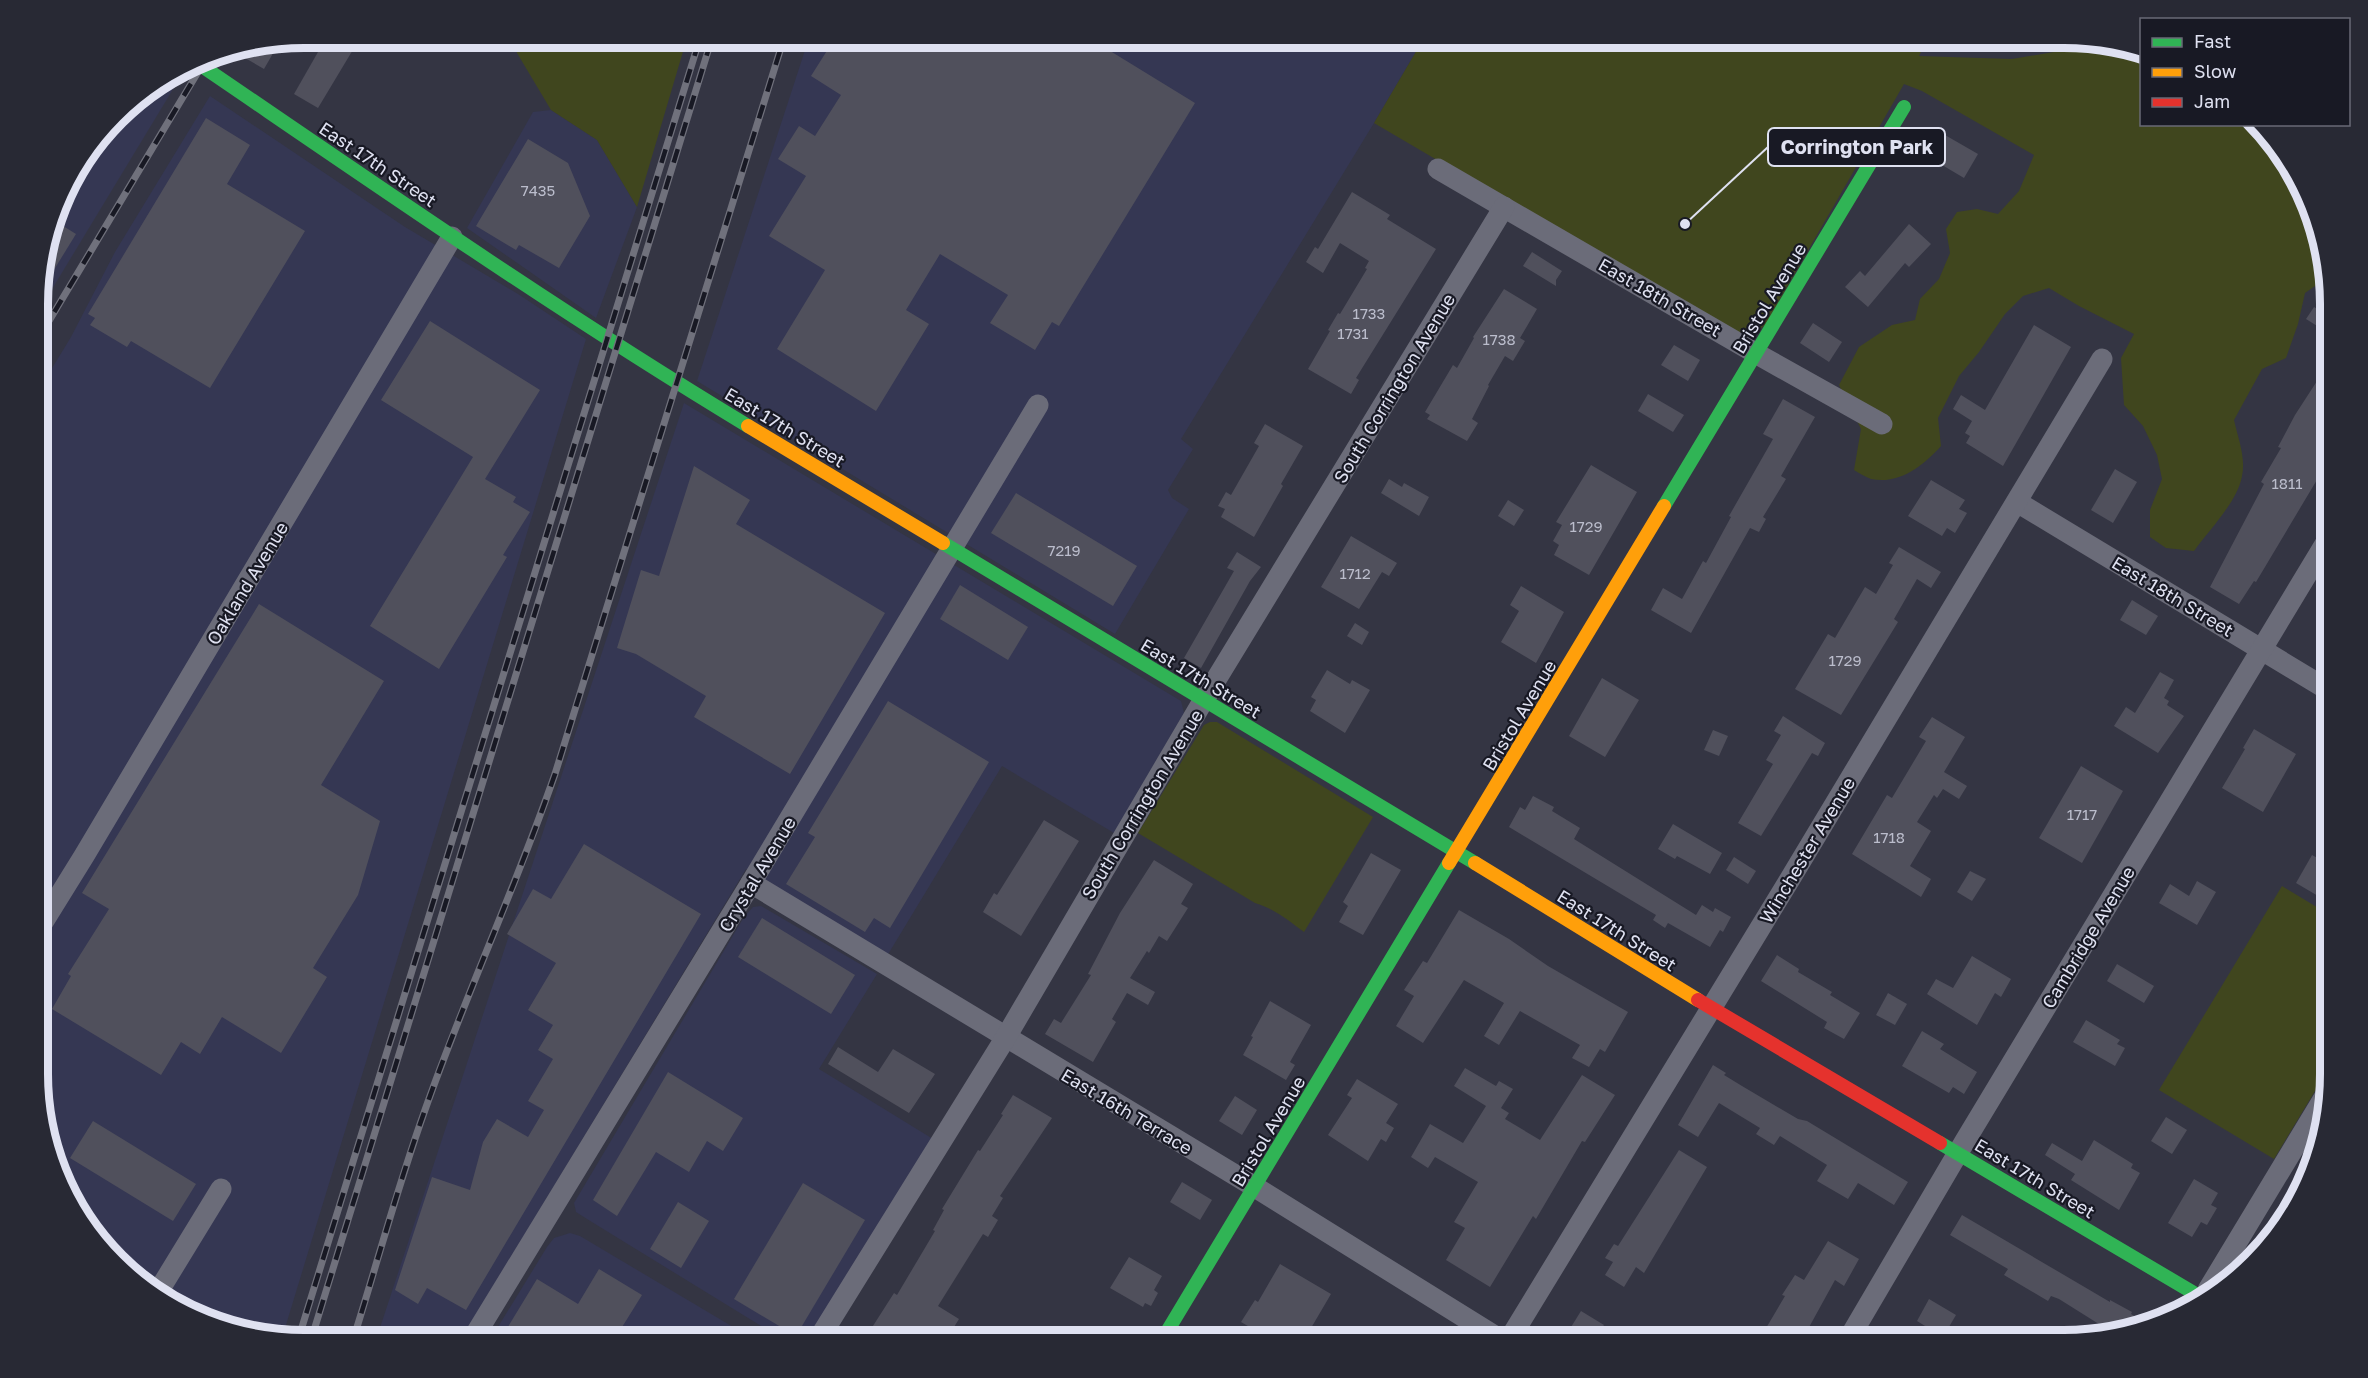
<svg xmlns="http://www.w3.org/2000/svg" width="2368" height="1378" viewBox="0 0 2368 1378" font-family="'Golos Text',sans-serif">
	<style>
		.built { fill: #353753 }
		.green { fill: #40461e }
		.building { fill: #50505c }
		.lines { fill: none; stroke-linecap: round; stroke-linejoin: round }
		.street { stroke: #6b6c79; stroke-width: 21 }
		.fast { stroke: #30b455; stroke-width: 14 }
		.slow { stroke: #ff9f0a; stroke-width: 14 }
		.jam { stroke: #e5322d; stroke-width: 14 }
		.rail-casing { stroke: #70717c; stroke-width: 7 }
		.rail { stroke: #181924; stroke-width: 4.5; stroke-dasharray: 14; stroke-linecap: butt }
		.labels { text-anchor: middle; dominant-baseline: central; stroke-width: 4.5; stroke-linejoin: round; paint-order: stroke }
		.number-label { font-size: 15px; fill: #bbbdcc }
		.street-label { font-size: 18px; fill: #dfe1f1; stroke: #181924 }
		.rim { fill: none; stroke: #dfe1f1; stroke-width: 8 }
		.leader { fill: none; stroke: #dfe1f1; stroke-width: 2 }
		.callout-dot { fill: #dfe1f1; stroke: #181924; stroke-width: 2 }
		.callout { fill: #181924; stroke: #dfe1f1; stroke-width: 2 }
		.callout-label { font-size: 20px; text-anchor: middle; font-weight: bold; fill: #dfe1f1 }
	</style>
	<rect width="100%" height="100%" fill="#343543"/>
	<g class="built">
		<path d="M809 38H1424L1374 123 1181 439 1193 449 1168 490 1172 498 1189 509 1115 634 697 381Z"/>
		<path d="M177 73 181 76 40 309V270L65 186 128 104Z"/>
		<path d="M210 96 405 227 518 294 586 339 282 1338 235 1331 171 1305 82 1222 40 1108V388L71 337 115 252Z"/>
		<path d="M551 110 597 140 637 207 596 318 467 228 533 112Z"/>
		<path d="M684 403 1181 701 1184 713 1114 833 1002 766 887 956 746 869 461 1340H376Z"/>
		<path d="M761 906 877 974 819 1069 933 1139 808 1340H784L587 1219 576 1212 574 1203 744 917 753 907Z"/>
		<path d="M570 1233 580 1236 755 1340H490L547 1247 554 1238Z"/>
	</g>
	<g class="green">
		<path d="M515 38H687L637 207 597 140 551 110 517 53Z"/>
		<path d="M1424 38 2074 39C2024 47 1976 47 1925 44L1919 56 2012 59 2107 43 2133 47 2141 50 2142 124 2252 125 2286 156 2316 219 2328 277 2305 293 2298 324 2286 358 2262 369 2234 420C2238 438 2246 458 2242 476 2238 501 2209 530 2194 551L2166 548 2150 537V510L2162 479 2157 455 2143 426 2124 405 2121 358 2134 334 2079 306 2049 288 2023 296 2005 314 1979 352 1959 376 1938 418 1941 446C1924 465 1900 485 1871 479 1866 477 1859 473 1854 470L1861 429 1839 385 1859 347 1892 325 1915 320 1920 299 1939 279 1950 253 1946 229 1957 212 1977 209 1998 214 2019 191 2034 155 1922 91 1904 84 1765 325 1750 337H1738L1374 123Z"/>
		<path d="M1210 722H1217L1373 817 1304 932C1288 920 1275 909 1255 903L1138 833 1204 725Z"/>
		<path d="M2282 886 2330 915V1066L2274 1159 2159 1090Z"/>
	</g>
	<g class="building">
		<path d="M326 38H348L357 43 318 108 294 94Z"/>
		<path d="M835 38H1089L1195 103 1059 326 1052 322 1035 350 990 323 1008 295 940 254 906 310 929 324 876 411 777 349 825 270 769 236 806 176 778 159 799 126 815 136 841 95 811 76Z"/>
		<path d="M279 43 264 69 245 58 251 48Z"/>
		<path d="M206 118 250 145 227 184 305 231 210 388 131 341 127 347 90 325 95 318 88 314Z"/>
		<path d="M1945 135 1978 154 1964 178 1932 159Z"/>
		<path d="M528 139 568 163 590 216 559 268 519 245 516 250 476 226Z"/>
		<path d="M1352 192 1390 215 1387 219 1436 249 1356 378 1359 380 1351 394 1308 369 1330 331 1328 330 1338 313 1340 314 1367 269 1365 268 1369 261 1340 243 1323 273 1306 262 1315 247 1318 249Z"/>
		<path d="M55 221 76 234 52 273 41 266Z"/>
		<path d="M1909 224 1931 244 1909 267 1905 263 1868 307 1845 287 1860 271 1865 276Z"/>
		<path d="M1532 252 1562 271 1556 280V286L1523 266Z"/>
		<path d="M1504 289 1537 309 1520 338 1525 341 1513 361 1505 356 1488 385 1489 386 1472 419 1478 423 1467 441 1427 419 1430 415 1425 412 1453 365 1457 368 1474 338 1473 337Z"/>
		<path d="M2314 307 2330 316V334L2306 319Z"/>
		<path d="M430 321 540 390 485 479 516 497 513 502 530 512 503 555 507 557 439 669 370 626 473 457 381 400Z"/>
		<path d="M1813 323 1842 342 1829 362 1800 343Z"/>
		<path d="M2034 325 2071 347 2003 466 1966 443 1970 436 1965 433 1972 421 1953 409 1961 395 1985 410Z"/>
		<path d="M1674 345 1700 360 1688 381 1661 365Z"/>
		<path d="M2330 361V458L2256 582 2254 581 2239 604 2210 587 2264 484 2261 482 2281 448 2278 447 2295 415Z"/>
		<path d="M1648 394 1684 415 1673 432 1638 411Z"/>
		<path d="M1783 399 1815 417 1781 476 1786 479 1763 517 1766 519 1759 532 1750 528 1691 633 1651 610 1663 588 1682 599 1703 561 1706 563 1731 517 1729 516 1773 439 1763 434Z"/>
		<path d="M1265 424 1303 446 1281 484 1283 486 1254 537 1221 517 1225 509 1218 506 1226 492 1231 495 1259 446 1254 443Z"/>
		<path d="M1591 465 1637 492 1589 575 1554 555 1559 545 1553 541 1562 525 1556 522Z"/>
		<path d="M694 466 750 500 736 524 885 613 790 774 694 717 706 696 636 654 617 648 641 570 659 576Z"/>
		<path d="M2115 469 2137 482 2113 523 2091 510Z"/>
		<path d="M1389 479 1402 487 1404 483 1429 497 1419 516 1381 493Z"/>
		<path d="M1931 480 1965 500 1959 509 1967 513 1955 533 1947 528 1942 536 1908 516Z"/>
		<path d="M1016 493 1137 566 1113 606 991 533Z"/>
		<path d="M1508 500 1524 510 1514 526 1498 516Z"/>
		<path d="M1351 536 1397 563 1389 576 1382 572 1359 609 1321 587Z"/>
		<path d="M1899 547 1941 572 1931 588 1917 579 1894 619 1898 622 1841 715 1795 689 1828 634 1835 638 1865 587 1876 594 1893 565 1889 563Z"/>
		<path d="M1237 552 1261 567 1250 581 1201 668 1184 658 1234 571 1227 568Z"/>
		<path d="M960 585 1028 627 1008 660 940 619Z"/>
		<path d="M1521 586 1564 612 1536 663 1501 642 1519 611 1510 605Z"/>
		<path d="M2132 600 2158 616 2146 635 2120 620Z"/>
		<path d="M259 604 384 681 321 785 380 821 358 895 313 968 327 977 281 1053 222 1017 200 1054 181 1042 161 1075 52 1009 71 976 68 974 109 909 82 893Z"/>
		<path d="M1355 623 1369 632 1362 645 1347 636Z"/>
		<path d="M1327 670 1350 684 1352 680 1370 690 1345 733 1310 711 1316 700 1311 697Z"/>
		<path d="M2160 672 2174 680 2164 698 2169 701 2167 705 2184 716 2158 753 2114 726 2126 707 2135 713Z"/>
		<path d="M1602 678 1639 700 1605 757 1569 736Z"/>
		<path d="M888 701 989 762 890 928 874 918 865 932 786 884 815 837 808 833Z"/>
		<path d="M1783 716 1825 743 1818 756 1812 753 1761 836 1738 823 1773 764 1766 760 1781 735 1774 731Z"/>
		<path d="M1932 717 1965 737 1944 772 1967 786 1959 799 1943 789 1937 798 1934 795 1917 822 1931 831 1910 866 1931 879 1921 897 1852 854 1887 795 1892 798 1926 741 1919 737Z"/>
		<path d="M2254 729 2296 754 2263 812 2222 788 2245 749 2243 748Z"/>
		<path d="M1713 730 1728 736 1719 756 1704 750Z"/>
		<path d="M2081 766 2123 791 2082 863 2039 838Z"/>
		<path d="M1533 796 1554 807 1552 811 1580 828 1574 839 1696 915 1702 905 1713 912 1715 908 1731 917 1723 932 1720 930 1710 947 1668 923 1665 928 1653 920 1656 915 1509 827 1520 807 1525 810Z"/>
		<path d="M1044 820 1079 841 1021 936 983 912 994 893 997 895Z"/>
		<path d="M1673 824 1722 853 1710 874 1677 856 1675 859 1658 849Z"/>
		<path d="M584 844 701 914 466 1310 427 1288 418 1304 395 1290 432 1177 470 1190 483 1142 497 1119 528 1137 544 1110 528 1101 553 1059 538 1050 553 1025 528 1010 556 963 507 934 533 889 551 899Z"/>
		<path d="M1371 853 1401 870 1363 935 1339 922 1348 906 1343 902Z"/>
		<path d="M2312 855 2330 865V903L2296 883Z"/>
		<path d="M1734 857 1756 871 1748 884 1726 870Z"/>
		<path d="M1154 860 1193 884 1181 904 1188 908 1167 941 1159 936 1149 953 1147 951 1130 978 1155 992 1148 1005 1127 993 1112 1019 1116 1022 1093 1062 1045 1034 1054 1019 1061 1023 1091 975 1088 974 1120 913Z"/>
		<path d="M1970 871 1986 879 1972 901 1957 892Z"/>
		<path d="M2197 881 2216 892 2197 925 2159 903 2170 884 2189 896Z"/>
		<path d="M1459 910 1509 939 1548 966 1628 1012 1605 1052 1600 1049 1589 1067 1572 1058 1580 1045 1520 1011 1499 1045 1484 1036 1504 1003 1464 980 1423 1043 1396 1026 1414 996 1404 990 1423 961 1427 963Z"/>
		<path d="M762 918 855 975 831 1014 738 957Z"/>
		<path d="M1777 955 1799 969 1798 972 1832 992 1830 995 1860 1013 1844 1039 1824 1028 1827 1022 1761 981Z"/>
		<path d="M1972 956 2011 979 2001 997 1995 993 1977 1025 1927 994 1936 979 1953 988Z"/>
		<path d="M2117 964 2154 986 2144 1003 2107 981Z"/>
		<path d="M1888 993 1907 1004 1895 1025 1876 1015Z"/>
		<path d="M1270 1001 1311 1025 1290 1062 1295 1065 1286 1080 1243 1055 1253 1037 1251 1036Z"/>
		<path d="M2086 1020 2120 1040 2117 1044 2125 1048 2115 1066 2073 1042Z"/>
		<path d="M1922 1031 1944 1044 1940 1049 1977 1072 1964 1094 1953 1087 1949 1093 1902 1066Z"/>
		<path d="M838 1047 878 1072 893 1049 935 1074 909 1113 828 1064Z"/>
		<path d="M1713 1065 1726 1073 1724 1075 1742 1086 1798 1119 1807 1121 1908 1182 1894 1205 1858 1183 1848 1199 1817 1181 1827 1165 1780 1136 1774 1145 1756 1134 1760 1128 1719 1103 1698 1137 1678 1125Z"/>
		<path d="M1465 1068 1496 1086 1499 1081 1513 1089 1501 1108 1509 1113 1505 1119 1540 1140 1582 1075 1615 1095 1585 1142 1582 1141 1536 1219 1533 1216 1490 1287 1446 1260 1465 1228 1454 1222 1478 1182 1435 1157 1428 1168 1411 1157 1430 1124 1463 1143 1486 1106 1454 1086Z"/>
		<path d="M668 1072 743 1118 723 1151 707 1141 689 1172 656 1152 617 1216 593 1200Z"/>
		<path d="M1357 1079 1398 1104 1386 1123 1394 1128 1386 1142 1381 1139 1368 1161 1328 1135 1352 1098 1347 1095Z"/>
		<path d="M1013 1095 1052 1118 1000 1196 1003 1198 992 1216 998 1220 988 1237 983 1234 938 1306 959 1319 946 1340H864L894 1293 897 1295 935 1231 933 1230 944 1210 942 1209 978 1150 980 1151 1003 1115 1001 1114Z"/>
		<path d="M1235 1096 1257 1110 1242 1135 1219 1121Z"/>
		<path d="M2166 1117 2187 1130 2172 1154 2151 1141Z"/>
		<path d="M93 1121 196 1184 173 1221 70 1158Z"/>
		<path d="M2094 1140 2133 1164 2131 1168 2140 1173 2119 1210 2071 1180 2075 1174 2045 1155 2052 1143 2082 1161Z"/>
		<path d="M1679 1150 1707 1167 1644 1273 1636 1267 1624 1287 1605 1275 1613 1262 1605 1258 1614 1244 1618 1246Z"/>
		<path d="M2194 1179 2218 1193 2211 1205 2217 1208 2207 1225 2201 1222 2192 1237 2168 1223Z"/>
		<path d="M1182 1182 1212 1200 1200 1220 1170 1202Z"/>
		<path d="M803 1183 865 1220 796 1336 734 1299Z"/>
		<path d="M678 1202 709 1221 681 1268 650 1249Z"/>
		<path d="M1962 1215 2110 1302V1300L2132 1312 2131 1314 2143 1321 2110 1331 2059 1299 2051 1296 2048 1301 2004 1275 2008 1269 1950 1235Z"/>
		<path d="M1828 1241 1859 1259 1844 1286 1835 1280 1802 1340H1759L1785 1296 1782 1295 1795 1275 1804 1280Z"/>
		<path d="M1129 1257 1162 1276 1154 1290 1158 1293 1151 1306 1145 1303 1143 1307 1110 1288Z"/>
		<path d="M1280 1264 1331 1294 1304 1340H1272L1241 1322 1255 1300 1258 1302Z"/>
		<path d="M599 1269 642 1295 614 1340H500L537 1279 578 1304Z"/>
		<path d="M1929 1299 1956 1315 1943 1337 1917 1321Z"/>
		<path d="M1581 1311 1604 1325 1594 1340H1563Z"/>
	</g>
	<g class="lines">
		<g class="street">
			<path d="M1438 169 1757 354 1882 424"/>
			<path d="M2017 502 2330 691"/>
			<path d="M751 883 1255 1187 1501 1340"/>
			<path d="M40 927 84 856 452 237"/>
			<path d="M158 1292 221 1189"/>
			<path d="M2208 1297V1290L2330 1088"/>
			<path d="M472 1340 751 883 1038 405"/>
			<path d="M818 1340 1006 1037 1203 701 1504 207"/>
			<path d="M1509 1340 1790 879 2102 359"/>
			<path d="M1848 1340 1965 1141 2330 536"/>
		</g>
		<g class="fast">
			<path d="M196 62C378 186 559 312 748 426"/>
			<path d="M1664 506 1904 107"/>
			<path d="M943 543 1475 863"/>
			<path d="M1940 1143 2204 1299"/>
			<path d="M1162 1340 1449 863"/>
		</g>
		<g class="slow">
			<path d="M748 426 943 543"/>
			<path d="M1449 863 1664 506"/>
			<path d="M1475 863 1698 1000"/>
		</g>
		<path class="jam" d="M1698 1000 1940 1143"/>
		<defs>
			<g id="rail">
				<path d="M40 336 207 57"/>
				<path d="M298 1340 700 38"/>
				<path d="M311 1340 712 38"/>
				<path d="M353 1340C377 1264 398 1185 425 1110 465 996 516 887 555 774L784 38"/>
			</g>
		</defs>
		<use href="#rail" class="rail-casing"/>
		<use href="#rail" class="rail"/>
	</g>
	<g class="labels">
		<g class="number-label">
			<text x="538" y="190">7435</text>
			<text x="1369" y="313">1733</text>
			<text x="1353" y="333">1731</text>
			<text x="1499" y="339">1738</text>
			<text x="2287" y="483">1811</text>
			<text x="1586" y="526">1729</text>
			<text x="1064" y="550">7219</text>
			<text x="1355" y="573">1712</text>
			<text x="1845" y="660">1729</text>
			<text x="2082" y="814">1717</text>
			<text x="1889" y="837">1718</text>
		</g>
		<g class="street-label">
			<text transform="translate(378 164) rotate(34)">East 17th Street</text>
			<text transform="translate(1660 297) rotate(30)">East 18th Street</text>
			<text transform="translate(1769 298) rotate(-59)">Bristol Avenue</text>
			<text transform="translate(1394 388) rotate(-59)">South Corrington Avenue</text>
			<text transform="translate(785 427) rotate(31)">East 17th Street</text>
			<text transform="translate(247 583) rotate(-59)">Oakland Avenue</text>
			<text transform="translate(2173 596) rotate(31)">East 18th Street</text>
			<text transform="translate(1201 678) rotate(31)">East 17th Street</text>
			<text transform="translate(1519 715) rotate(-59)">Bristol Avenue</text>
			<text transform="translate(1142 804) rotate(-59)">South Corrington Avenue</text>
			<text transform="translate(1807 850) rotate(-59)">Winchester Avenue</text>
			<text transform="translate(757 874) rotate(-59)">Crystal Avenue</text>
			<text transform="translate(1617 930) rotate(32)">East 17th Street</text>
			<text transform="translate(2088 937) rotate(-59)">Cambridge Avenue</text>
			<text transform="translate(1127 1111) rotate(31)">East 16th Terrace</text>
			<text transform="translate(1268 1131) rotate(-59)">Bristol Avenue</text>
			<text transform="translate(2035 1178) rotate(31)">East 17th Street</text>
		</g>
	</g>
	<path d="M0 0H2368V1378H0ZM304 48H2064A256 256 0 0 1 2320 304V1074A256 256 0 0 1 2064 1330H304A256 256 0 0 1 48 1074V304A256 256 0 0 1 304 48Z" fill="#282934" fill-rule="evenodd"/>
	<path class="rim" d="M304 48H2064A256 256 0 0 1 2320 304V1074A256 256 0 0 1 2064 1330H304A256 256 0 0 1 48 1074V304A256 256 0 0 1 304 48Z"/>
	<path class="leader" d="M1685 224L1768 147"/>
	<circle class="callout-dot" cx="1685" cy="224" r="6"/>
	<rect class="callout" x="1768" y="128" width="177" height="38" rx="6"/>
	<g class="callout-label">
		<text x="1857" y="154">Corrington Park</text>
	</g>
	<rect x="2140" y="18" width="210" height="108" fill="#181924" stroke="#686976" stroke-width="1.5"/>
	<rect x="2152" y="38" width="30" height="9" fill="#30b455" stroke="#686976" stroke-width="1.5"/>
	<text x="2194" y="48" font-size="18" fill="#dfe1f1">Fast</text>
	<rect x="2152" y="68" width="30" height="9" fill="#ff9f0a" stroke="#686976" stroke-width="1.5"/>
	<text x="2194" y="78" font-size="18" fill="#dfe1f1">Slow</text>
	<rect x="2152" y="98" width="30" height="9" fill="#e5322d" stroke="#686976" stroke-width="1.5"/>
	<text x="2194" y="108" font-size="18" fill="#dfe1f1">Jam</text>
</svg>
